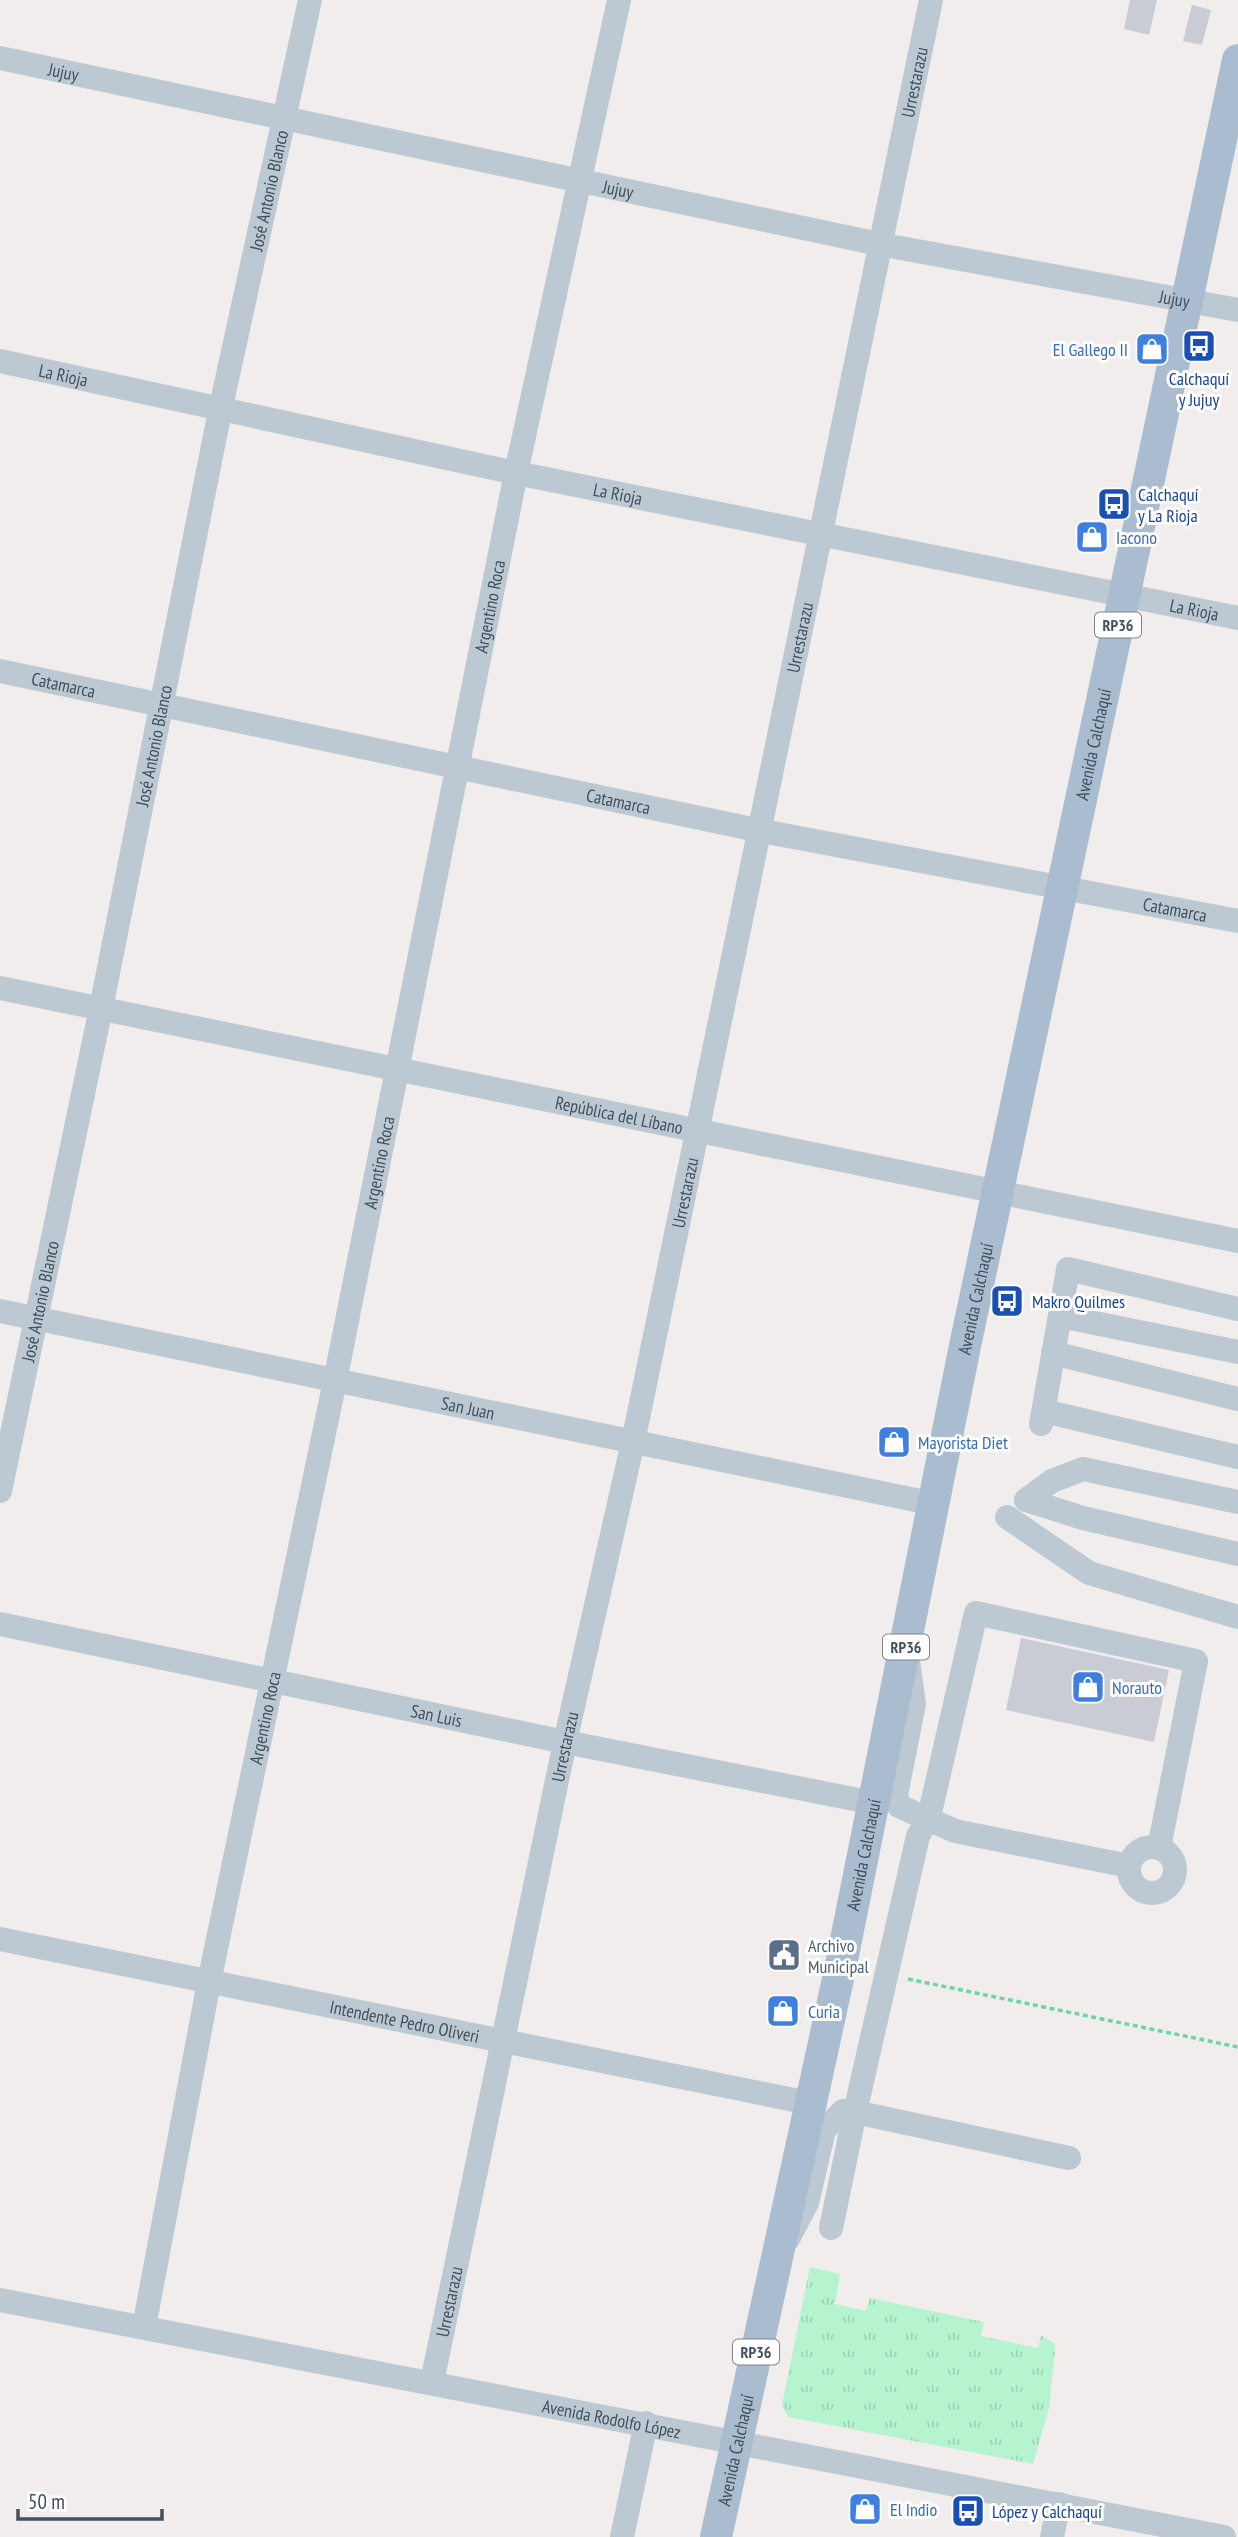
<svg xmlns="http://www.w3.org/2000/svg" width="1238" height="2537" viewBox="0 0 1238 2537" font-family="'PT Sans Narrow',sans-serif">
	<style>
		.grass { fill: url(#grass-tufts) }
		.building { fill: #c9ccd4 }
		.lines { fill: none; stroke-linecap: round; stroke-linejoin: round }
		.path { stroke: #69d6a3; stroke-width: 3.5; stroke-dasharray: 5 3.5; stroke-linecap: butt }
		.minor { stroke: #bcc8d2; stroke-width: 24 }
		.major { stroke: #a9bcd0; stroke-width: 32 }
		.labels { text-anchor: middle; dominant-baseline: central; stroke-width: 6; stroke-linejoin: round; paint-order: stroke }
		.shield { fill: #fff; stroke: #7b848e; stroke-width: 2 }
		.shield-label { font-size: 16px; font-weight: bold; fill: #43505d }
		.street-label { font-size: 18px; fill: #43505d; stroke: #fff }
		.shop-label { font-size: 18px; fill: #366cbe; stroke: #fff; text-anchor: start }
		.transit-label { font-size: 18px; fill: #164399; stroke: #fff; text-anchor: start }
		.service-label { font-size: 18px; fill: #4e5e75; stroke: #fff; text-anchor: start }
	</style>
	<defs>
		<pattern id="grass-tufts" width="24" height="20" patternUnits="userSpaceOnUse" patternTransform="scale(1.75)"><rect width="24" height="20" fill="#b5f4cf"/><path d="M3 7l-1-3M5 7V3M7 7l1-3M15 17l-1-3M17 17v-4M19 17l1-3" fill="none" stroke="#9dd3b4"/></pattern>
	</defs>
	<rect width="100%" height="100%" fill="#f1eded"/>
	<path class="grass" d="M810 2267 840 2274 835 2304 866 2311 870 2298 984 2322 981 2336 1038 2348 1041 2335 1055 2344V2352L1049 2408 1033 2464 788 2417 782 2405Z"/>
	<g class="building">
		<path d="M1130 0H1157L1149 35 1124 29Z"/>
		<path d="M1192 5 1211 10 1202 45 1183 41Z"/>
		<path d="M1021 1638 1169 1670 1154 1742 1006 1710Z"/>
	</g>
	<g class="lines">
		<path class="path" d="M908 1979 1238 2047"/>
		<g class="minor">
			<path id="s1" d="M0 58 879 244 1238 310"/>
			<path id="s2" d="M0 361 516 473 1238 618"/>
			<path id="s3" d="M0 671 757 830 1238 921"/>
			<path id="s4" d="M0 988 1238 1241"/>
			<path id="s5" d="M0 1311 935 1504"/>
			<path d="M1060 1316 1238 1352"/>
			<path d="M1053 1353 1238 1399"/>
			<path d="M1044 1411 1238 1457"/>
			<path d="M1041 1424 1068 1269 1238 1309"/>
			<path id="s6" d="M0 1491 101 1008 220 411 310 0"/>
			<path d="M1026 1500 1052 1481 1083 1469 1238 1502"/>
			<path d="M1026 1500 1083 1518 1238 1554"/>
			<path d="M1007 1517 1089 1573 1238 1617"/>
			<path id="s7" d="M0 1624 565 1742 874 1803"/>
			<path d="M908 1660 914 1704 896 1795 899 1806 955 1831 1129 1866"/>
			<circle cx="1152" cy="1870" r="23"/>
			<path id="s8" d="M0 1939 809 2103"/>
			<path d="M1069 2158 855 2112 918 1836 929 1817 976 1613 1196 1661 1159 1848"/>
			<path d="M788 2239 807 2203 824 2130 843 2111 855 2112 831 2228"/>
			<path id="s9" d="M0 2300 1224 2537"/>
			<path id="s10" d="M144 2327 209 1982 335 1381 516 473 619 0"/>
			<path id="s11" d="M432 2382 565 1742 633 1442 931 0"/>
			<path d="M622 2537 646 2423"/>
			<path d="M1052 2537 1059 2504"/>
		</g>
		<path class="major" id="s12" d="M716 2537 841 1965 966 1341 1238 60"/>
	</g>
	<defs>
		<symbol id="bus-square" viewBox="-11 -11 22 22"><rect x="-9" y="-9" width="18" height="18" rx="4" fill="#1a4fb4" stroke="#fff"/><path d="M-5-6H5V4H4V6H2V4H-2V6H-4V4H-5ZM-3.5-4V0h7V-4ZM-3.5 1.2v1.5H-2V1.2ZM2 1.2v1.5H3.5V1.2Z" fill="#fff"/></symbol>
		<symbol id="shop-square" viewBox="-11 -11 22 22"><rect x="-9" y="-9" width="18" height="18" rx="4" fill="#3f7fe0" stroke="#fff"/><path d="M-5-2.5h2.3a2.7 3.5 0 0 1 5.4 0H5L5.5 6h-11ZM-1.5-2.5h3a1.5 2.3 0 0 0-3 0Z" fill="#fff"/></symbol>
		<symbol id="civic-square" viewBox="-11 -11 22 22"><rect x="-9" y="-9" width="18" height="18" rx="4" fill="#5c6f8a" stroke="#fff"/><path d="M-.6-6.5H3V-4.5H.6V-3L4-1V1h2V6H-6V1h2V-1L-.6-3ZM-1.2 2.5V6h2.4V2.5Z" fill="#fff"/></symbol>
	</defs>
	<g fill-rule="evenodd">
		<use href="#bus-square" x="1180" y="327" width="38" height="38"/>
		<use href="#shop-square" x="1133" y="330" width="38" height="38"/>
		<use href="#bus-square" x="1095" y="485" width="38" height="38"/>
		<use href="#shop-square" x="1073" y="518" width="38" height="38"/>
		<use href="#bus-square" x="988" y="1282" width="38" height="38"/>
		<use href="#shop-square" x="875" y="1423" width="38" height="38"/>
		<use href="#shop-square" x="1069" y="1668" width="38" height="38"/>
		<use href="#civic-square" x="765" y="1936" width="38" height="38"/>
		<use href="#shop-square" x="764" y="1992" width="38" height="38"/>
		<use href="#shop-square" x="846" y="2490" width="38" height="38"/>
		<use href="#bus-square" x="949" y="2492" width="38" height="38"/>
	</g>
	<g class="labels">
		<g class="shield">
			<rect x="1095" y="612.5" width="46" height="25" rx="5"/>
			<rect x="883" y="1634.5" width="46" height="25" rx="5"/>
			<rect x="733" y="2339.5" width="46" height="25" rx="5"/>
		</g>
		<g class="shield-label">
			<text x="1118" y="625">RP36</text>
			<text x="906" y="1647">RP36</text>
			<text x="756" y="2352">RP36</text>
		</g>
		<g class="street-label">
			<text stroke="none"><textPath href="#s1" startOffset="65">Jujuy</textPath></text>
			<text stroke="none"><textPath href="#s11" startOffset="2350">Urrestarazu</textPath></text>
			<text stroke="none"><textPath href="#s1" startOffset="632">Jujuy</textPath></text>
			<text stroke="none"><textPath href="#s6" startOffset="1328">José Antonio Blanco</textPath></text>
			<text stroke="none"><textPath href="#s1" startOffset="1199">Jujuy</textPath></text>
			<text stroke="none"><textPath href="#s2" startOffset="65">La Rioja</textPath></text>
			<text stroke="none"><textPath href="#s2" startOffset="632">La Rioja</textPath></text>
			<text stroke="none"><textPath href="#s10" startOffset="1755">Argentino Roca</textPath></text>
			<text stroke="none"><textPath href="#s2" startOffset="1220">La Rioja</textPath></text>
			<text stroke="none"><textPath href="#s11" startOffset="1783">Urrestarazu</textPath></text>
			<text stroke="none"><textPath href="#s3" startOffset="65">Catamarca</textPath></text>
			<text stroke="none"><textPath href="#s12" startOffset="1832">Avenida Calchaquí</textPath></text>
			<text stroke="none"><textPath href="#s6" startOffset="761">José Antonio Blanco</textPath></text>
			<text stroke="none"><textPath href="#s3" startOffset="632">Catamarca</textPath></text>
			<text stroke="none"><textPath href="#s3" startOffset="1199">Catamarca</textPath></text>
			<text stroke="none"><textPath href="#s4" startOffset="632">República del Líbano</textPath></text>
			<text stroke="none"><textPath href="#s10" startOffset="1188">Argentino Roca</textPath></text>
			<text stroke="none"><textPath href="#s11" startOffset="1216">Urrestarazu</textPath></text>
			<text stroke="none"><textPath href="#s12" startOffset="1265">Avenida Calchaquí</textPath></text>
			<text stroke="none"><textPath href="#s6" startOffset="194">José Antonio Blanco</textPath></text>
			<text stroke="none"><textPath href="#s5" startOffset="478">San Juan</textPath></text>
			<text stroke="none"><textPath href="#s7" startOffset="446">San Luis</textPath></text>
			<text stroke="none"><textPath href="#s10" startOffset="621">Argentino Roca</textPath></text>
			<text stroke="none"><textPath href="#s11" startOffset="649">Urrestarazu</textPath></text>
			<text stroke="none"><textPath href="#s12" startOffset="698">Avenida Calchaquí</textPath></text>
			<text stroke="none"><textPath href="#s8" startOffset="413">Intendente Pedro Oliveri</textPath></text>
			<text stroke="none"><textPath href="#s11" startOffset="82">Urrestarazu</textPath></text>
			<text stroke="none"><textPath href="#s9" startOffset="623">Avenida Rodolfo López</textPath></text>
			<text stroke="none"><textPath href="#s12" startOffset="89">Avenida Calchaquí</textPath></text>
		</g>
		<g class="shop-label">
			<text x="1128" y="349" text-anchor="end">El Gallego II</text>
			<text x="1116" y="537">Iacono</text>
			<text x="918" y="1442">Mayorista Diet</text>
			<text x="1112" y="1687">Norauto</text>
			<text x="808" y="2011">Curia</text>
			<text x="890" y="2509">El Indio</text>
		</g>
		<g class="transit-label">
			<text x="1199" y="378" text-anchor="middle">Calchaquí<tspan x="1199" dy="21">y Jujuy</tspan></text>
			<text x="1138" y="494">Calchaquí<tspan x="1138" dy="21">y La Rioja</tspan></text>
			<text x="1032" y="1301">Makro Quilmes</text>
			<text x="992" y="2511">López y Calchaquí</text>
		</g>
		<g class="service-label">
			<text x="808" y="1945">Archivo<tspan x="808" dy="21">Municipal</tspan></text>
		</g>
	</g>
	<path d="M18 2509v10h144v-10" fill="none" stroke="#43505d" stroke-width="3.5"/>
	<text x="28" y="2509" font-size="21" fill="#43505d" stroke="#ffffff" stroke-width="5" paint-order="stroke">50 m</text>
</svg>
